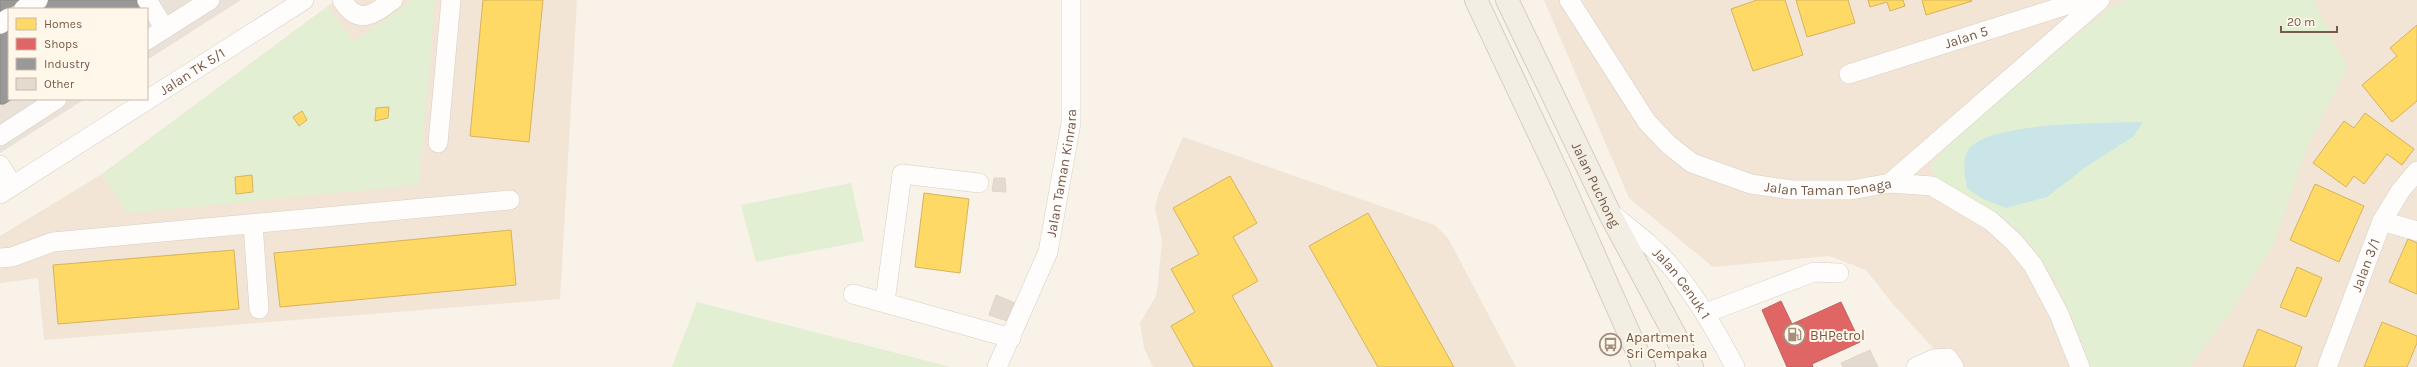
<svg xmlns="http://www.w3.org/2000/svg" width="2417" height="367" viewBox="0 0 2417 367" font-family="Karla,sans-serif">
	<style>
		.residential { fill: #f2e5d5 }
		.industrial { fill: #eae2d9 }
		.green { fill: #e2efd2 }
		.water { fill: #cae5e8 }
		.homes { fill: #ffd966; stroke: #d6b35d }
		.shops { fill: #e06666; stroke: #c0625d }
		.industry { fill: #999; stroke: #8f8680 }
		.building { fill: #e4dad0; stroke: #e1d5ca }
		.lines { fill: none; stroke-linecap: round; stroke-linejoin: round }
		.minor-casing { stroke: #d6cec5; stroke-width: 20 }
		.major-casing { stroke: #d7ccc4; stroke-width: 24 }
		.minor { stroke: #fefdfc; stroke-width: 19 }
		.major { stroke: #f3eee4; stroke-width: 22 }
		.labels { text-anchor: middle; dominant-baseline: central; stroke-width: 4; stroke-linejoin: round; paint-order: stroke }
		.street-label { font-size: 14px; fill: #775a47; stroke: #fff8ea }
		.poi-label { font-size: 14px; fill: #775a47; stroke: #fff8ea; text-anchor: start }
	</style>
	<rect width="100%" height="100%" fill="#f8f2e8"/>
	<g class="residential">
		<path d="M336 0H577L560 299 44 340 38 278 0 283V236L102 174Z"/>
		<path d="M1544 0H2417V367H1947L1945 361 1892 303 1866 270 1829 256 1713 267 1629 198Z"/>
		<path d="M1183 137 1435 225 1448 238 1516 367H1153L1144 348 1140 323 1156 296 1158 283 1162 241 1155 208 1158 195Z"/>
	</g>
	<path class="industrial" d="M0 0H241L147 60V9H9V99H85L0 153Z"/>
	<g class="green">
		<path d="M412 0H435L419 185 127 213 102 174 327 7 354 42Z"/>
		<path d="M2128 0H2313L2347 67 2307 148 2272 247 2229 314 2189 367H2091L2073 319 2052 275 2020 233 1984 207 1936 178 1930 165 1985 110 2110 8Z"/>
		<path d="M851 183 864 241 756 262 741 205Z"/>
		<path d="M697 302 951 367H672Z"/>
	</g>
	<path class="water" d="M2143 122 2134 136 2086 167 2047 197 2006 208 1983 199 1967 188C1965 176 1962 163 1967 152 1982 121 2111 123 2143 122Z"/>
	<g class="homes">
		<path d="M483 0H543L529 142 470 136Z"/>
		<path d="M1757 0H1785L1803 55 1753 71 1731 9Z"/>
		<path d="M1796 0H1848L1855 23 1807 37Z"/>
		<path d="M1868 0H1903L1905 6 1890 11 1887 2 1870 7Z"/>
		<path d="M1922 0H1971L1972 1 1926 15Z"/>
		<path d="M2417 25V101L2392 122 2362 85 2397 56 2390 48Z"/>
		<path d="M389 107 388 118 375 121 376 108Z"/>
		<path d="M302 111 307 120 299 126 293 117Z"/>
		<path d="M2365 113 2414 149 2402 165 2387 154 2364 184 2354 176 2346 187 2313 163 2344 121 2354 128Z"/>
		<path d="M252 175 253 192 236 194 235 177Z"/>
		<path d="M1230 176 1257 223 1233 237 1258 281 1232 296 1273 367H1194L1171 326 1195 312 1171 269 1199 254 1173 208Z"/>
		<path d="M2315 184 2364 206 2339 262 2290 240Z"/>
		<path d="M924 193 969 199 960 273 915 267Z"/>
		<path d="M1368 213 1454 367H1378L1309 246Z"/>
		<path d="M511 230 516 285 280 307 274 253Z"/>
		<path d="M2408 239 2417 243V294L2389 282Z"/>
		<path d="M234 250 239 309 58 324 53 265Z"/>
		<path d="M2297 267 2322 278 2306 317 2280 307Z"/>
		<path d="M2382 322 2417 336V343L2407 367H2364Z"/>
		<path d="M2258 329 2302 347 2295 367H2243Z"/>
	</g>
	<path class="shops" d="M1781 301 1792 324 1841 302 1860 342 1812 364 1813 367H1787L1762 310Z"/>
	<g class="industry">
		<path d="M0 0H22L0 14Z"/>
		<path d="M46 0H137L143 9H32Z"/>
		<path d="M9 24V99H12L4 104H0V30Z"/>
	</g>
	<g class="building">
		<path d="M994 178H1005L1006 192 992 191Z"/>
		<path d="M996 295 1015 303 1007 321 989 315Z"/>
		<path d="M1870 350 1878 367H1843L1841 363Z"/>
	</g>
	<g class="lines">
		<defs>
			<g id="minor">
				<path d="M147 0 165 29"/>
				<path d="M342 0C358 26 373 15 393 0"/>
				<path id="s1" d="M1569 0 1647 122 1669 145 1692 163 1751 184 1792 190H1851L1890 183 1932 186 1991 221 2014 242 2033 265 2059 314 2080 367"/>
				<path d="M24 9 38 0"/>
				<path d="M0 24 9 18"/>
				<path d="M147 40 210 0"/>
				<path id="s2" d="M1849 74 2083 0"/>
				<path d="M0 136 57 99"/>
				<path d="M438 143 451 0"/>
				<path d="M0 165 13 186"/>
				<path d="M1890 183 2100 0"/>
				<path id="s3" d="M0 194 304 0"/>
				<path id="s4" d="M1612 214C1633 231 1656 248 1673 269 1698 299 1717 333 1735 367"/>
				<path d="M2382 221 2417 231"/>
				<path d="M253 224 259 309"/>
				<path d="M0 258 12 257 53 242 510 200"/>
				<path d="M853 294 1011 338"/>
				<path d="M885 302 902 174 979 183"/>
				<path d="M1706 313 1814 272 1839 273"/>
				<path id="s5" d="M997 367 1048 252 1071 123V0"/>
				<path d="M1916 367 1934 359 1948 358 1954 367"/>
				<path id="s6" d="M2327 367 2382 221 2401 190 2417 171"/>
			</g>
			<g id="major">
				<path d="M1476 0 1560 178 1644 367"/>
				<path id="s7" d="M1507 0 1610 214 1692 367"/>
			</g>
		</defs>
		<use href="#minor" class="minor-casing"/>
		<use href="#major" class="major-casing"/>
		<use href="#minor" class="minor"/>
		<use href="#major" class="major"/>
	</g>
	<defs>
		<symbol id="fuel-ring" viewBox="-11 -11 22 22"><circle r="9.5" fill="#fff8ea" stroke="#a48f7f" stroke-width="1.5"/><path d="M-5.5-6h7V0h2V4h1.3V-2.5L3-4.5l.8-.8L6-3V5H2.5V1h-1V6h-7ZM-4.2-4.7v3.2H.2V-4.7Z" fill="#a48f7f"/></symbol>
		<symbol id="bus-ring" viewBox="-11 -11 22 22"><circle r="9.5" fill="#fff8ea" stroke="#a48f7f" stroke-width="1.5"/><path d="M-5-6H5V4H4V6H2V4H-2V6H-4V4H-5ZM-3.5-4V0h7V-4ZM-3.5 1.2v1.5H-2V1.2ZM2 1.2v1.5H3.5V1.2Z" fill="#a48f7f"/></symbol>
	</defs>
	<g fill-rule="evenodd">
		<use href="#fuel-ring" x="1782" y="322" width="25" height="25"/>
		<use href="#bus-ring" x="1598" y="332" width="25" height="25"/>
	</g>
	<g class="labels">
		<g class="street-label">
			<text stroke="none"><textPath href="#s2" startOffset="123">Jalan 5</textPath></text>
			<text stroke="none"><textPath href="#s3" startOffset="228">Jalan TK 5/1</textPath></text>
			<text stroke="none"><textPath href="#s5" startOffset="206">Jalan Taman Kinrara</textPath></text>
			<text stroke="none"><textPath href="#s1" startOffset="346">Jalan Taman Tenaga</textPath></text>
			<text stroke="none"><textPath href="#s7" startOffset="205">Jalan Puchong</textPath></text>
			<text stroke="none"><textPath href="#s6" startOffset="109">Jalan 3/1</textPath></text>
			<text stroke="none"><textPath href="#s4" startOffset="99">Jalan Cenuk 1</textPath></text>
		</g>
		<g class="poi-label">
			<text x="1810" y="335">BHPetrol</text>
			<text x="1626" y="337">Apartment<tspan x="1626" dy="16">Sri Cempaka</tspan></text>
		</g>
	</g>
	<rect x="8" y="8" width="140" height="92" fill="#fff8ea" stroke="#c9b9a9"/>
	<rect x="16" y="18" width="20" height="12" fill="#ffd966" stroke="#c9b9a9"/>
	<text x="44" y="28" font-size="12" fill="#775a47">Homes</text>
	<rect x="16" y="38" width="20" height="12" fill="#e06666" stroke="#c9b9a9"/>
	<text x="44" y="48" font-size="12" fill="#775a47">Shops</text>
	<rect x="16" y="58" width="20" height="12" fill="#999999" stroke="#c9b9a9"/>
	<text x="44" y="68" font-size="12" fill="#775a47">Industry</text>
	<rect x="16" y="78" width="20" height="12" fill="#e4dad0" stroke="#c9b9a9"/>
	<text x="44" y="88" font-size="12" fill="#775a47">Other</text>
	<path d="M2281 26v6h56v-6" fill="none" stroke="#775a47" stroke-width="2"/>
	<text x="2287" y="26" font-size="12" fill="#775a47" stroke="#fff8ea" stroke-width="3" paint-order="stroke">20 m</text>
</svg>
